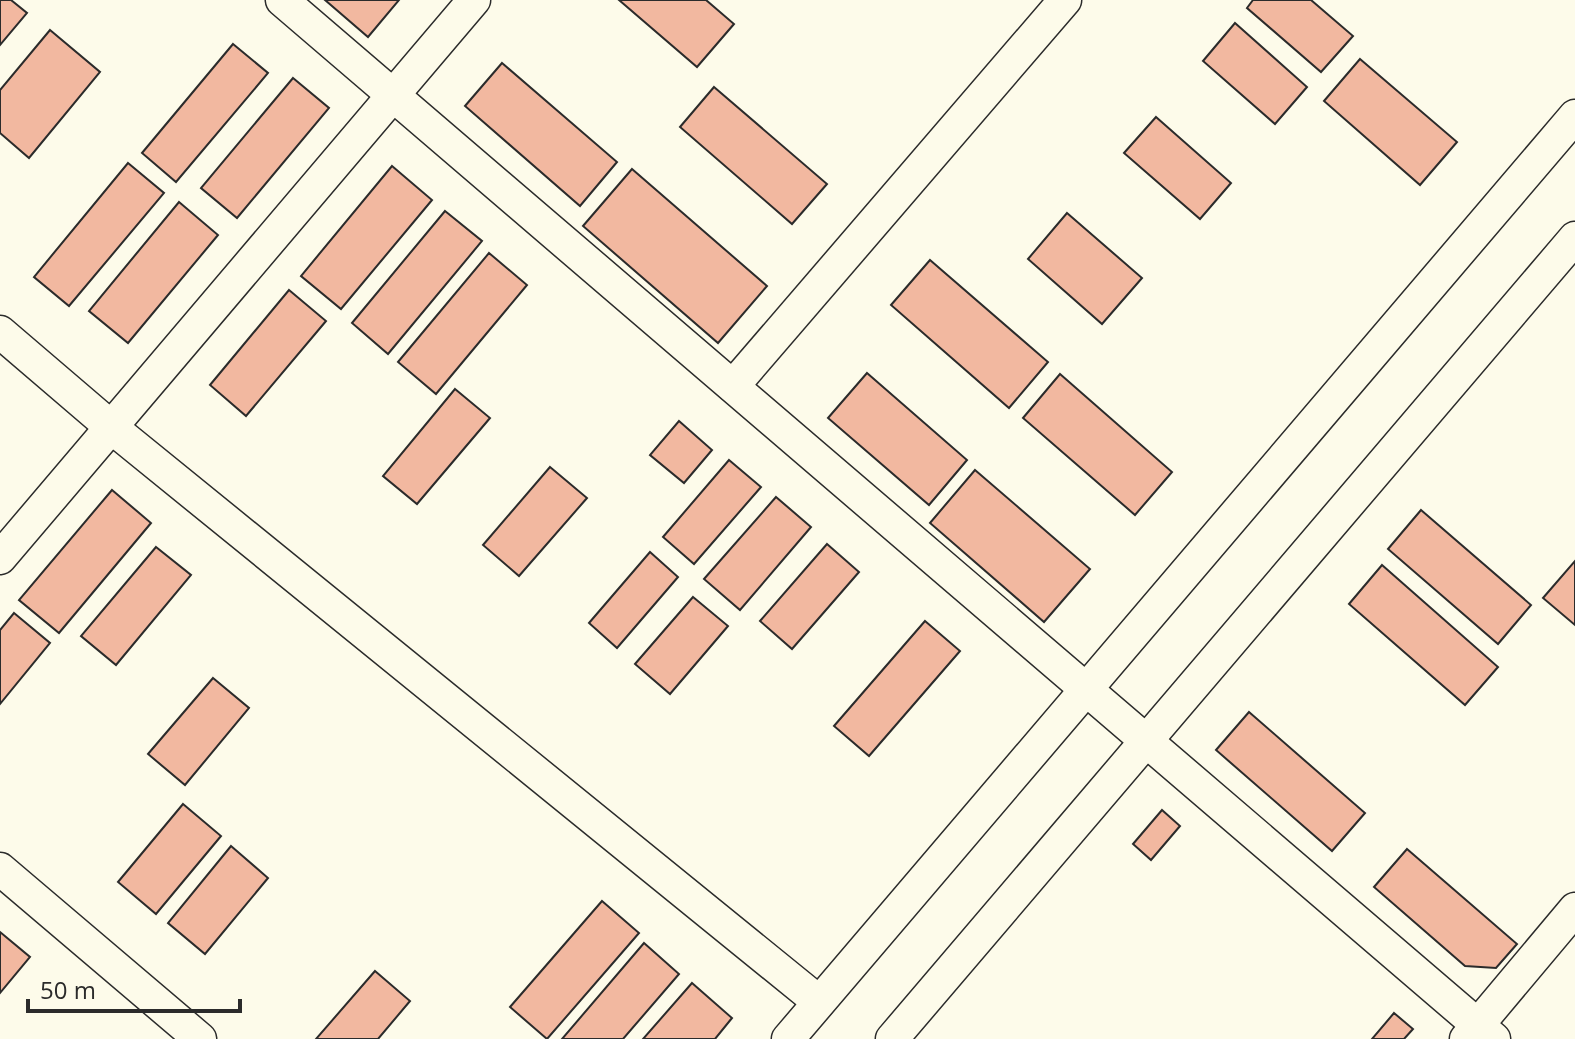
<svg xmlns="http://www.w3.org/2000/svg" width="1575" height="1039" viewBox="0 0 1575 1039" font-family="'Open Sans',sans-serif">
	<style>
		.building { fill: #f2b8a0; stroke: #2b2b2b; stroke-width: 2 }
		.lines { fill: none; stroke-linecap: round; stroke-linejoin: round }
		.minor-casing { stroke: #2b2b2b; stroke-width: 35 }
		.minor { stroke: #fdfbea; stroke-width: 32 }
	</style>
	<rect width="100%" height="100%" fill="#fdfbea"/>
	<g class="building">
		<path d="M0 0H11L27 13 0 45Z"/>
		<path d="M325 0H399L368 37Z"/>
		<path d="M619 0H706L734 24 697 67Z"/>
		<path d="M1253 0H1311L1353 36 1321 72 1247 8Z"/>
		<path d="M1235 23 1307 87 1275 124 1203 61Z"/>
		<path d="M50 30 100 72 29 158 0 133V90Z"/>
		<path d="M233 44 268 73 176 182 142 153Z"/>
		<path d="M1360 59 1457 142 1420 185 1324 101Z"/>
		<path d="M502 63 617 162 580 206 465 106Z"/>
		<path d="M293 78 329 108 237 218 201 188Z"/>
		<path d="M714 87 827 184 792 224 680 127Z"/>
		<path d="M1156 117 1231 183 1200 219 1124 153Z"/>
		<path d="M128 163 164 193 69 306 34 277Z"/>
		<path d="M392 166 432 200 341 309 301 276Z"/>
		<path d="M632 169 767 286 718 343 583 226Z"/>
		<path d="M179 202 218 235 128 343 89 311Z"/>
		<path d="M445 211 482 241 388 354 352 323Z"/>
		<path d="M1067 213 1142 278 1102 324 1028 259Z"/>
		<path d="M489 253 527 285 436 394 398 362Z"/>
		<path d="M930 260 1048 362 1009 408 891 305Z"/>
		<path d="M289 290 326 321 246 416 210 385Z"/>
		<path d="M867 373 967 460 929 505 828 418Z"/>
		<path d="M1060 374 1172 472 1135 515 1023 418Z"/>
		<path d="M455 389 490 418 417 504 383 476Z"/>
		<path d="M679 421 712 450 684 483 650 455Z"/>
		<path d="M729 460 761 487 694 564 663 537Z"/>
		<path d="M550 467 587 498 519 576 483 545Z"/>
		<path d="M975 470 1090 569 1044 622 930 523Z"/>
		<path d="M112 490 151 523 59 633 19 600Z"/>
		<path d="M776 497 811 527 740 610 704 579Z"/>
		<path d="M1421 510 1531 605 1498 644 1388 549Z"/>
		<path d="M827 544 859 572 792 649 760 621Z"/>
		<path d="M156 547 191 575 116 665 81 636Z"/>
		<path d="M650 552 678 577 617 648 589 623Z"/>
		<path d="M1575 561V625L1543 598Z"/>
		<path d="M1382 565 1498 667 1465 705 1349 604Z"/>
		<path d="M693 597 728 626 670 694 635 664Z"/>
		<path d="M14 613 50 643 0 704V630Z"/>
		<path d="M925 621 960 651 869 756 834 726Z"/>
		<path d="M213 678 249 708 185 785 148 754Z"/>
		<path d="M1249 712 1365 813 1332 851 1216 750Z"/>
		<path d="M183 804 221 836 156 914 118 882Z"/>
		<path d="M1162 810 1180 826 1151 860 1133 844Z"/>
		<path d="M231 846 268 878 205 954 168 923Z"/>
		<path d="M1407 849 1517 944 1496 968 1465 966 1374 887Z"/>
		<path d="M602 901 639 933 547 1039 510 1007Z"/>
		<path d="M0 932 30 957 0 993Z"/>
		<path d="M644 943 679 974 623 1039H562Z"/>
		<path d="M375 971 410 1001 378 1039H316Z"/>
		<path d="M692 983 732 1018 715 1039H643Z"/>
		<path d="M1394 1013 1413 1029 1404 1039H1372Z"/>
	</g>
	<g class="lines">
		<defs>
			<g id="minor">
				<path d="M282 0 1494 1039"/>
				<path d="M0 332 111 427 819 1002"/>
				<path d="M733 386 1065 0"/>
				<path d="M0 558 474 0"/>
				<path d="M0 869 200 1039"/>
				<path d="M788 1039 1575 116"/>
				<path d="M892 1039 1575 238"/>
				<path d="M1466 1039 1575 909"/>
			</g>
		</defs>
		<use href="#minor" class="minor-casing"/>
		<use href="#minor" class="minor"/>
	</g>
	<path d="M28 999v12h212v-12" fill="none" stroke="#2b2b2b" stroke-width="4"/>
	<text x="40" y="999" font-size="24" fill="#2b2b2b" stroke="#fdfbea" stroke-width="6" paint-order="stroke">50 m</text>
</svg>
